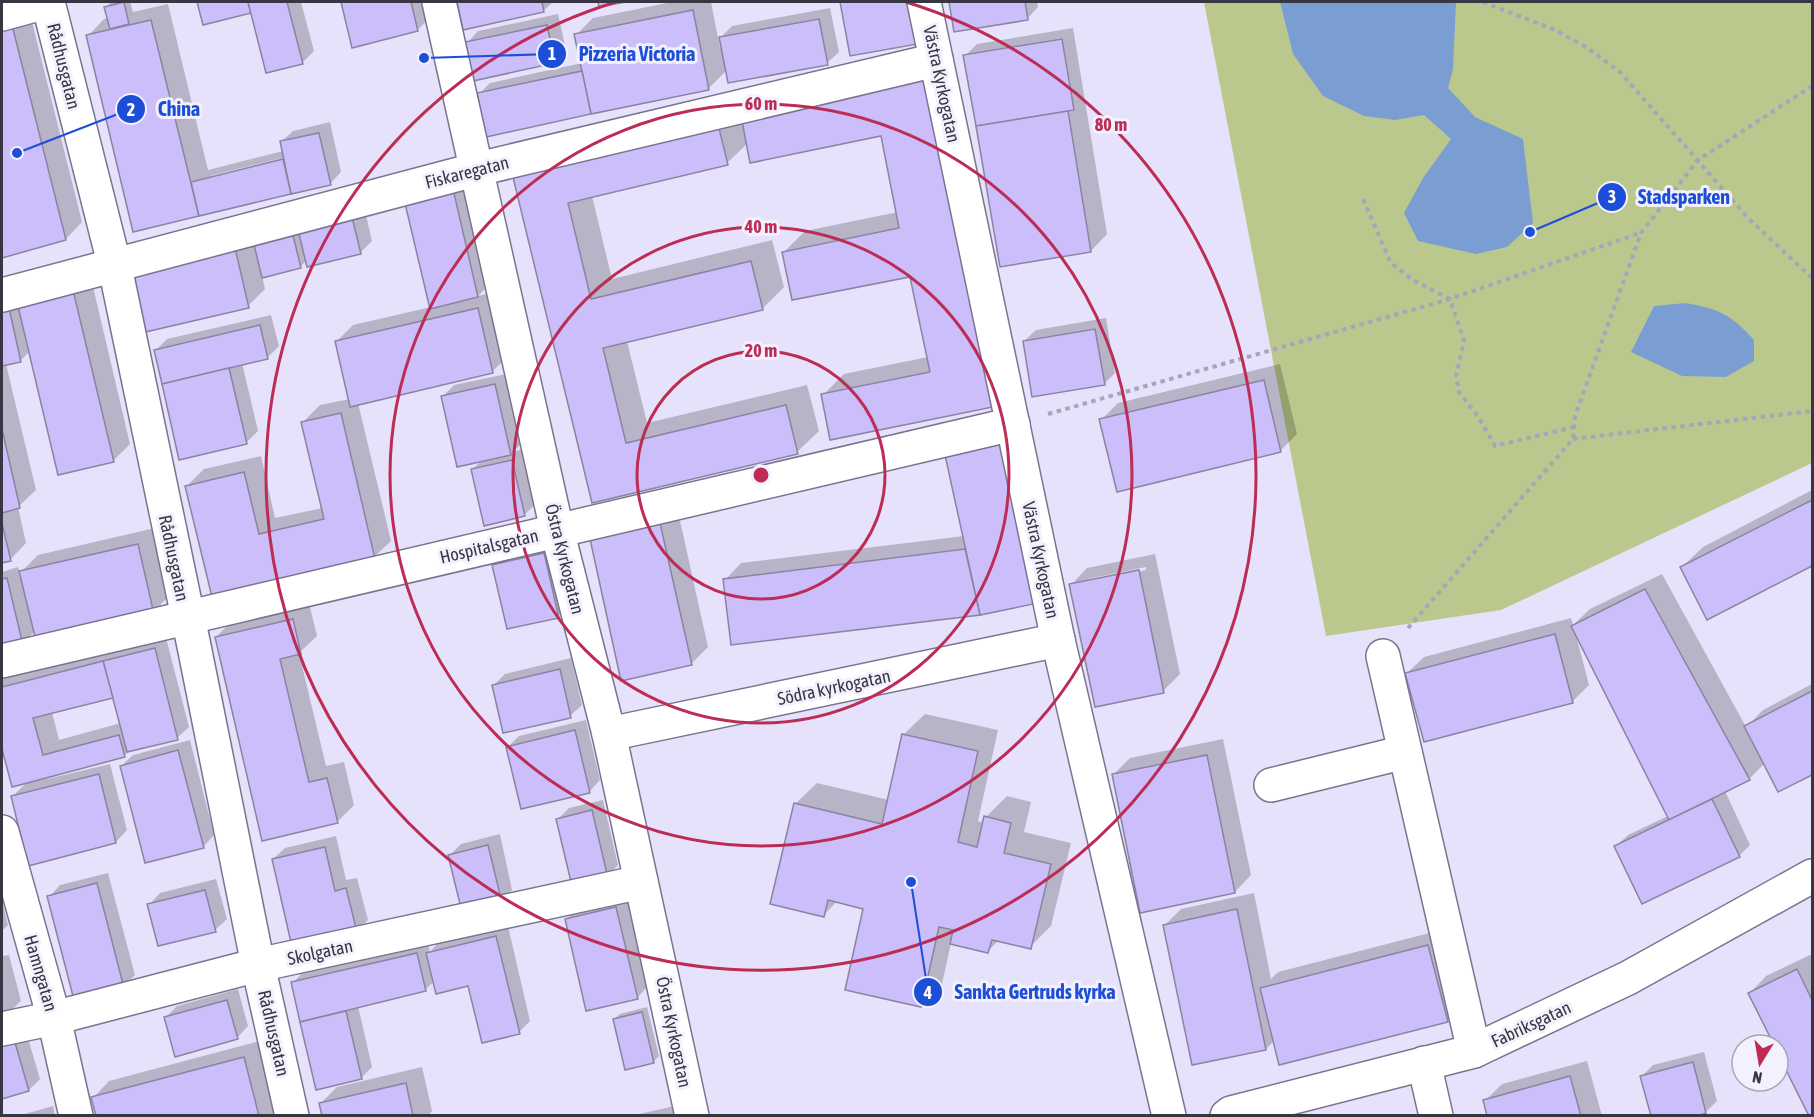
<svg xmlns="http://www.w3.org/2000/svg" width="1814" height="1117" viewBox="0 0 1814 1117" font-family="'Asap Condensed',sans-serif">
	<style>
		.green { fill: #bbc88d }
		.water { fill: #7b9ed2 }
		.shadow { fill: #0003; fill-rule: evenodd }
		.building { fill: #cbbefb; stroke: #8a84a1; stroke-width: 1.5 }
		.lines { fill: none; stroke-linecap: round; stroke-linejoin: round }
		.minor-casing { stroke: #79748f; stroke-width: 36 }
		.path { stroke: #a8a4b9; stroke-width: 4; stroke-dasharray: 4.5 4.5; stroke-linecap: butt }
		.minor { stroke: #fff; stroke-width: 33 }
		.ring { fill: none; stroke: #bc2c54; stroke-width: 3 }
		.labels { text-anchor: middle; dominant-baseline: central; stroke-width: 6; stroke-linejoin: round; paint-order: stroke }
		.street-label { font-size: 18px; fill: #383642; stroke: #f4f1fe }
		.centre { fill: #bc2c54; stroke: #f4f1fe; stroke-width: 3 }
		.ring-label { font-size: 18px; text-anchor: middle; font-weight: bold; fill: #bc2c54; stroke: #f4f1fe; stroke-width: 6; stroke-linejoin: round; paint-order: stroke }
		.leader { fill: none; stroke: #1d4ed8; stroke-width: 2 }
		.callout-dot { fill: #1d4ed8; stroke: #f4f1fe; stroke-width: 2 }
		.mark-label { font-size: 18px; text-anchor: middle; font-weight: bold; fill: #fff }
		.callout-label { font-size: 20px; text-anchor: middle; font-weight: bold; fill: #1d4ed8; stroke: #f4f1fe; stroke-width: 6; stroke-linejoin: round; paint-order: stroke }
	</style>
	<rect width="100%" height="100%" fill="#e7e2fb"/>
	<path class="green" d="M1204 2H1812V463L1501 610 1326 636Z"/>
	<g class="water">
		<path d="M1280 2H1456L1453 69 1448 88 1475 117 1523 139 1533 223 1507 247 1476 254 1418 241 1404 213 1423 178 1451 139 1424 115 1395 120 1364 116 1323 96 1293 54Z"/>
		<path d="M1686 303C1720 309 1731 315 1754 340V361L1726 377 1682 376 1631 352 1654 306Z"/>
	</g>
	<g class="shadow">
		<path d="M111 2H130L133 12 168 4 208 170 283 151 281 142 293 131 330 122 341 172 330 184 198 215 88 36 104 19 109 18 106 7ZM290 156 291 159 210 179V176Z"/>
		<path d="M199 2H301L314 51 302 63 252 11 204 23Z"/>
		<path d="M342 2H425L429 19 417 30 353 46Z"/>
		<path d="M459 2H553L543 11 464 28Z"/>
		<path d="M672 2H711L720 48H723L721 37 732 26 830 8 839 52 827 63 727 70 708 89 479 94 490 83 582 63 576 35 593 18Z"/>
		<path d="M841 2H924L851 55Z"/>
		<path d="M950 2H1037L1038 7 1027 19 955 31Z"/>
		<path d="M28 6 82 222 66 239 2 256V14Z"/>
		<path d="M558 14 566 50 555 62 467 43 478 31Z"/>
		<path d="M1073 28 1107 234 1091 251 1001 266 965 56 977 44Z"/>
		<path d="M948 59 1014 385 823 395 844 374 928 357 911 275 784 252 805 231 898 212 882 134 748 143 727 163 592 196 612 279 772 240 784 287 762 309 627 341 647 423 807 385 819 431 797 452 593 502 514 174Z"/>
		<path d="M464 178 489 285 478 296 494 292 509 355 492 372 358 403 391 541 374 557 213 595 187 486 204 469 261 456 275 518 323 508 303 422 320 405 350 399 336 342 353 325 431 307 406 200Z"/>
		<path d="M363 202 372 241 360 253 307 260 300 267 262 276 265 289 248 306 129 274Z"/>
		<path d="M90 274 130 444 113 461 30 351 21 360 6 364 36 490 18 507 26 543 10 560 2 562V298Z"/>
		<path d="M271 315 279 346 267 358 242 363 258 431 246 443 155 351 167 339Z"/>
		<path d="M1106 318 1115 373 1104 384 1024 341 1036 330Z"/>
		<path d="M1280 364 1297 434 1280 451 1101 420 1118 403Z"/>
		<path d="M506 374 522 443 513 452 523 449 536 504 524 515 472 470 482 460 442 397 454 385Z"/>
		<path d="M1812 490V564L1708 618 1681 568 1703 547Z"/>
		<path d="M677 507 708 647 691 664 591 539Z"/>
		<path d="M155 528 170 595 153 612 35 631 22 644 2 648V572L18 567 20 573 38 555Z"/>
		<path d="M964 536 1042 600 979 614 725 580 741 563Z"/>
		<path d="M555 543 569 605 558 616 493 566 505 554Z"/>
		<path d="M1155 554 1180 674 1163 691 1071 585 1087 568ZM1146 567V570L1088 582V579Z"/>
		<path d="M1662 574 1746 727 1763 710 1812 684V773L1779 790 1765 763 1749 779 1725 791 1750 845 1739 856 1616 846 1628 835 1668 816 1576 635 1589 685 1572 702 1407 673 1424 657 1571 618 1573 625 1590 609Z"/>
		<path d="M309 603 317 636 299 653 326 766 344 762 354 805 337 822 263 839 216 637 233 620Z"/>
		<path d="M166 638 189 727 177 738 130 750 124 756 46 777 47 779 110 764 127 830 116 842 12 797 27 782 13 786 2 743V678L5 674ZM114 696 121 723 59 740 52 712Z"/>
		<path d="M571 658 582 705 570 716 494 685 505 674Z"/>
		<path d="M925 714 998 730 978 821 984 823 986 817 1007 796 1031 802 1024 832 1071 843 1051 926 1030 947 999 940 988 951 951 943 942 984 921 1005 865 908 837 901 824 915 795 804 817 783 889 800 903 735Z"/>
		<path d="M586 720 600 780 589 792 508 747 519 736Z"/>
		<path d="M1223 739 1251 875 1235 892 1113 775 1130 758Z"/>
		<path d="M190 740 214 835 203 847 121 766 133 755Z"/>
		<path d="M603 800 618 865 607 877 558 819 569 808Z"/>
		<path d="M500 834 512 890 501 902 450 855 461 844Z"/>
		<path d="M336 836 346 880 357 878 368 920 356 931 273 859 285 848Z"/>
		<path d="M108 873 135 975 123 986 49 897 60 885Z"/>
		<path d="M216 879 227 919 215 930 149 905 160 893Z"/>
		<path d="M1254 893 1271 979 1278 972 1445 929 1464 1004 1447 1021 1275 1040 1266 1049 1165 925 1181 909Z"/>
		<path d="M627 896 648 986 637 998 566 919 578 908Z"/>
		<path d="M2 899 8 925 2 931Z"/>
		<path d="M508 926 530 1021 519 1032 469 985 434 981 425 990 358 1006 372 1067 361 1078 318 1088 293 983 304 971 428 943 430 952 439 942Z"/>
		<path d="M1812 954V1116L1778 1050V1045H1775L1750 993 1766 976Z"/>
		<path d="M9 955 21 1001 2 1019V956Z"/>
		<path d="M238 989 248 1026 237 1038 165 1018 177 1006Z"/>
		<path d="M647 1007 659 1056 653 1062 614 1019 620 1014Z"/>
		<path d="M25 1028 40 1079 29 1090 2 1097V1035Z"/>
		<path d="M260 1041 280 1116H97L93 1098 109 1081Z"/>
		<path d="M1704 1052 1717 1101 1706 1112 1642 1076 1653 1065Z"/>
		<path d="M1587 1061 1602 1116H1489L1485 1101 1502 1084Z"/>
		<path d="M422 1067 432 1111 428 1116H323L320 1104 337 1087Z"/>
		<path d="M53 1106 55 1116H18Z"/>
		<path d="M674 1106 676 1116H631Z"/>
	</g>
	<g class="building">
		<path d="M124 2 129 24 110 29 104 7Z"/>
		<path d="M197 2H248L251 13 203 25Z"/>
		<path d="M248 2H287L303 64 266 73Z"/>
		<path d="M341 2H411L418 31 352 48Z"/>
		<path d="M457 2H542L544 12 463 30Z"/>
		<path d="M598 2H626L599 7Z"/>
		<path d="M840 2H911L918 44 850 56Z"/>
		<path d="M949 2H1025L1028 20 954 32Z"/>
		<path d="M693 10 709 90 591 114 574 34Z"/>
		<path d="M819 19 828 65 728 83 719 37Z"/>
		<path d="M151 20 199 216 133 232 86 35Z"/>
		<path d="M11 21 66 240 2 258V24Z"/>
		<path d="M547 25 555 63 473 81 465 42Z"/>
		<path d="M1062 39 1074 110 976 126 963 55Z"/>
		<path d="M582 71 591 114 486 137 477 93Z"/>
		<path d="M927 79 993 407 830 440 821 394 930 372 910 277 792 300 782 252 899 228 881 136 750 163 741 116Z"/>
		<path d="M1068 111 1091 252 1000 267 976 126Z"/>
		<path d="M718 124 728 165 568 203 591 299 751 261 763 310 603 348 626 443 786 405 798 454 592 503 512 173Z"/>
		<path d="M319 133 331 185 291 194 280 141Z"/>
		<path d="M283 159 291 194 199 216 191 182Z"/>
		<path d="M453 189 478 297 430 309 404 199Z"/>
		<path d="M351 213 361 254 307 267 297 226Z"/>
		<path d="M291 227 301 268 262 278 252 236Z"/>
		<path d="M235 248 249 308 141 333 127 273Z"/>
		<path d="M73 290 114 462 58 475 17 302Z"/>
		<path d="M9 308 21 362 2 366V310Z"/>
		<path d="M478 308 493 373 350 407 335 341Z"/>
		<path d="M260 325 268 359 162 384 154 350Z"/>
		<path d="M1095 329 1105 385 1032 397 1023 341Z"/>
		<path d="M229 368 247 444 179 460 162 384Z"/>
		<path d="M1264 380 1281 452 1117 492 1099 419Z"/>
		<path d="M495 384 511 455 457 467 441 396Z"/>
		<path d="M341 413 375 559 212 597 185 486 244 472 259 534 324 519 301 422Z"/>
		<path d="M2 429 20 508 2 513Z"/>
		<path d="M1009 441 1043 602 980 615 945 455Z"/>
		<path d="M512 460 525 516 484 526 471 469Z"/>
		<path d="M1812 500V566L1707 620 1680 567Z"/>
		<path d="M2 523 11 561 2 563Z"/>
		<path d="M660 523 692 665 621 681 590 539Z"/>
		<path d="M138 544 154 614 36 641 19 571Z"/>
		<path d="M965 549 980 615 731 645 723 579Z"/>
		<path d="M544 553 559 618 507 629 492 565Z"/>
		<path d="M1139 570 1164 693 1095 707 1069 584Z"/>
		<path d="M7 578 23 645 2 650V579Z"/>
		<path d="M1645 589 1750 780 1669 820 1571 626Z"/>
		<path d="M293 619 301 654 280 659 309 782 327 778 338 823 262 841 215 637Z"/>
		<path d="M1555 634 1573 703 1424 742 1405 673Z"/>
		<path d="M155 648 178 740 127 752 103 661Z"/>
		<path d="M103 661 113 698 33 718 43 755 119 735 125 757 12 787 2 749V687Z"/>
		<path d="M560 669 571 718 503 733 492 685Z"/>
		<path d="M1812 691V775L1778 792 1744 726Z"/>
		<path d="M575 730 590 793 521 809 506 747Z"/>
		<path d="M902 734 978 751 958 842 977 847 984 816 1011 823 1004 853 1051 864 1031 949 992 940 988 953 950 944 953 930 939 927 921 1007 845 990 863 909 828 900 824 917 770 904 794 803 882 824Z"/>
		<path d="M178 750 204 848 145 863 120 766Z"/>
		<path d="M1207 755 1235 893 1140 913 1112 774Z"/>
		<path d="M99 774 116 843 28 866 11 796Z"/>
		<path d="M1712 799 1740 857 1642 904 1614 846Z"/>
		<path d="M592 810 608 878 572 886 556 819Z"/>
		<path d="M488 845 502 903 462 912 448 855Z"/>
		<path d="M325 847 335 891 346 888 357 932 292 947 272 859Z"/>
		<path d="M97 883 124 988 74 1000 47 896Z"/>
		<path d="M205 890 216 932 158 946 147 904Z"/>
		<path d="M616 907 638 999 586 1011 565 919Z"/>
		<path d="M1237 909 1266 1050 1192 1065 1163 925Z"/>
		<path d="M496 936 520 1034 482 1043 468 986 436 994 426 953Z"/>
		<path d="M1428 945 1448 1022 1279 1065 1260 988Z"/>
		<path d="M417 953 426 991 300 1022 291 982Z"/>
		<path d="M1797 969 1812 1000V1116H1809L1778 1054V1045H1774L1748 993Z"/>
		<path d="M227 1000 238 1039 175 1057 164 1017Z"/>
		<path d="M346 1011 362 1079 316 1090 300 1022Z"/>
		<path d="M642 1012 654 1063 625 1070 613 1019Z"/>
		<path d="M14 1039 29 1091 2 1099V1042Z"/>
		<path d="M244 1057 259 1116H96L91 1097Z"/>
		<path d="M1693 1062 1706 1113 1698 1116H1651L1640 1076Z"/>
		<path d="M1570 1076 1581 1116H1487L1483 1100Z"/>
		<path d="M406 1083 413 1116H322L319 1103Z"/>
	</g>
	<g class="lines">
		<defs>
			<g id="minor">
				<path d="M48 2 115 267 194 646 258 965 292 1116"/>
				<path d="M439 2 557 530 609 734 692 1116"/>
				<path d="M924 2 1058 640 1169 1116"/>
				<path d="M2 14 46 2"/>
				<path d="M2 295 478 169 936 60"/>
				<path d="M1383 656 1474 1051"/>
				<path d="M2 661 1013 424"/>
				<path d="M609 734 1058 640"/>
				<path d="M1271 785 1405 752"/>
				<path d="M2 832 54 1018 76 1116"/>
				<path d="M2 1029 54 1018 258 965 641 882"/>
				<path d="M1424 1063 1436 1116"/>
				<path d="M1227 1116 1231 1113 1474 1051 1628 978 1812 876"/>
			</g>
		</defs>
		<use href="#minor" class="minor-casing"/>
		<g class="path">
			<path d="M1483 2 1555 30 1586 47 1620 72 1749 219 1812 278"/>
			<path d="M1363 199 1391 263 1413 280 1450 299 1464 341 1456 376 1459 392 1479 418 1495 446 1574 427"/>
			<path d="M1048 414 1450 299 1640 233"/>
			<path d="M1573 439 1812 411"/>
			<path d="M1408 628 1573 439 1575 416 1641 233 1698 160 1812 86"/>
		</g>
		<use href="#minor" class="minor"/>
	</g>
	<g class="ring">
		<circle cx="761" cy="475" r="124"/>
		<circle cx="761" cy="475" r="248"/>
		<circle cx="761" cy="475" r="371"/>
		<path d="M906 2A495 495 0 1 1 616 2"/>
	</g>
	<g class="labels">
		<g class="street-label">
			<text transform="translate(64 66) rotate(76)">Rådhusgatan</text>
			<text transform="translate(942 84) rotate(78)">Västra Kyrkogatan</text>
			<text transform="translate(467 172) rotate(-14)">Fiskaregatan</text>
			<text transform="translate(489 546) rotate(-13)">Hospitalsgatan</text>
			<text transform="translate(174 558) rotate(78)">Rådhusgatan</text>
			<text transform="translate(565 559) rotate(76)">Östra Kyrkogatan</text>
			<text transform="translate(1041 560) rotate(78)">Västra Kyrkogatan</text>
			<text transform="translate(834 687) rotate(-12)">Södra kyrkogatan</text>
			<text transform="translate(320 952) rotate(-12)">Skolgatan</text>
			<text transform="translate(41 973) rotate(74)">Hamngatan</text>
			<text transform="translate(1531 1024) rotate(-25)">Fabriksgatan</text>
			<text transform="translate(674 1032) rotate(78)">Östra Kyrkogatan</text>
			<text transform="translate(274 1033) rotate(77)">Rådhusgatan</text>
		</g>
	</g>
	<circle cx="761" cy="475" r="9" class="centre"/>
	<g class="ring-label">
		<text x="761" y="110">60 m</text>
		<text x="1111" y="131">80 m</text>
		<text x="761" y="233">40 m</text>
		<text x="761" y="357">20 m</text>
	</g>
	<path class="leader" d="M424 58L552 54M17 153L131 109M1530 232L1612 197M911 882L928 992"/>
	<g class="callout-dot">
		<circle cx="424" cy="58" r="6"/>
		<circle cx="17" cy="153" r="6"/>
		<circle cx="1530" cy="232" r="6"/>
		<circle cx="911" cy="882" r="6"/>
		<circle cx="552" cy="54" r="15"/>
		<circle cx="131" cy="109" r="15"/>
		<circle cx="1612" cy="197" r="15"/>
		<circle cx="928" cy="992" r="15"/>
	</g>
	<g class="mark-label">
		<text x="552" y="60">1</text>
		<text x="131" y="116">2</text>
		<text x="1612" y="203">3</text>
		<text x="928" y="999">4</text>
	</g>
	<g class="callout-label">
		<text x="637" y="61">Pizzeria Victoria</text>
		<text x="179" y="116">China</text>
		<text x="1684" y="204">Stadsparken</text>
		<text x="1035" y="999">Sankta Gertruds kyrka</text>
	</g>
	<rect width="1814" height="1117" fill="none" stroke="#383642" stroke-width="6"/>
	<g transform="translate(1760 1063) rotate(191)"><circle r="28" fill="#f4f1fe" stroke="#a9a6b3" stroke-width="1.5"/>
	<path d="M0-4.5L10 22L0 15L-10 22Z" fill="#bc2c54"/>
	<text y="-9" font-size="16" font-weight="bold" text-anchor="middle" fill="#383642">N</text>
	</g>
</svg>
